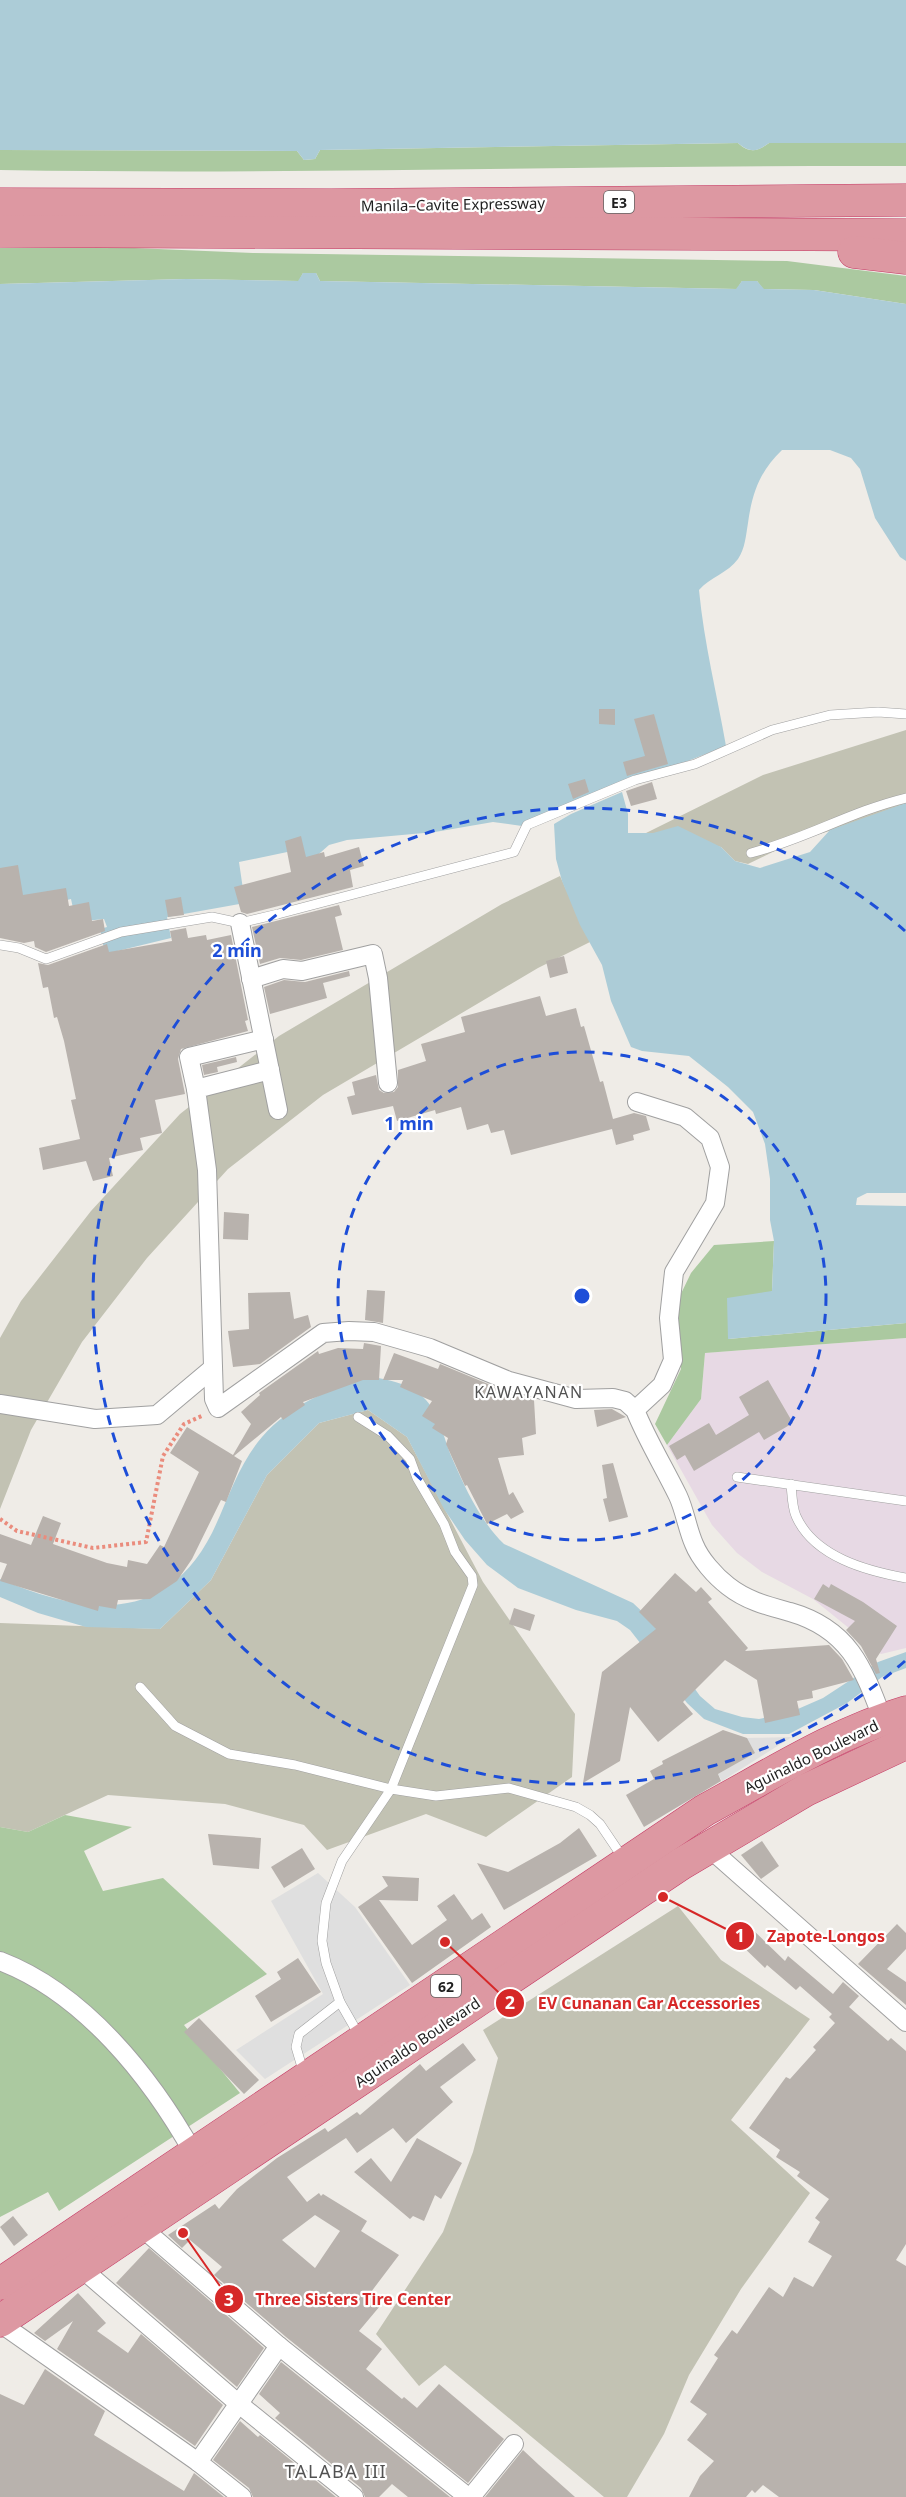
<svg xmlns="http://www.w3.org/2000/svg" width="906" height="2497" viewBox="0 0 906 2497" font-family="'Noto Sans',sans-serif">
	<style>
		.industrial { fill: #e7d9e4 }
		.construction { fill: #c2c2b3 }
		.forest { fill: #abc9a0 }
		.parking { fill: #dfdfdf }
		.water { fill: #acccd7 }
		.building { fill: #b8b2ad; fill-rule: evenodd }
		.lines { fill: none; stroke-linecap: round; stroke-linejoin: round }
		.lane-casing { stroke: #a0a0a0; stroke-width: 10 }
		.street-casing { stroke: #a0a0a0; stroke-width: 20 }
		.highway-casing { stroke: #c63a65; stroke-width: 33 }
		.path { stroke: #ea8c7d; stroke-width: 4; stroke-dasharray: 3 3; stroke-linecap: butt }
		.lane { stroke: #fff; stroke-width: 9 }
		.street { stroke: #fff; stroke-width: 18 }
		.highway { stroke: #dd98a2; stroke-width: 32 }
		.ring { fill: none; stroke: #1d4ed8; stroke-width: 3; stroke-dasharray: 10 8 }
		.labels { text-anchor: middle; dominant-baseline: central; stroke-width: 4.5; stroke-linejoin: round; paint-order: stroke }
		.shield { fill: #fff; stroke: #626262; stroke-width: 1.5 }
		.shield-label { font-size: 14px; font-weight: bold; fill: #1f1f1f }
		.street-label { font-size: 15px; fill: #1f1f1f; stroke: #fff }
		.neighbourhood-label { font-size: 16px; letter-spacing: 1.5px; fill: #525252; stroke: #fff }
		.quarter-label { font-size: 18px; letter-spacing: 1.5px; fill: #525252; stroke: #fff }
		.centre { fill: #1d4ed8; stroke: #fff; stroke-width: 3 }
		.ring-label { font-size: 18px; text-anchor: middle; font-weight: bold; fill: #1d4ed8; stroke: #fff; stroke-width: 4.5; stroke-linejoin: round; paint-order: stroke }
		.leader { fill: none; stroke: #d62828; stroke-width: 2 }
		.callout-dot { fill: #d62828; stroke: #fff; stroke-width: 2 }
		.mark-label { font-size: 18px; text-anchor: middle; font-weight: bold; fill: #fff }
		.callout-label { font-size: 16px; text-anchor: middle; font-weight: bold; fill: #d62828; stroke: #fff; stroke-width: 4.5; stroke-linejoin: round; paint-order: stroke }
	</style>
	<rect width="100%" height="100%" fill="#efece7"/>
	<path class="industrial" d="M906 1338V1648L881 1654 813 1599 762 1572 737 1553 712 1525 667 1445 701 1399 705 1353Z"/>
	<g class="construction">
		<path d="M906 730V807L791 843 748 864 735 861 721 847 646 833 763 775Z"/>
		<path d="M560 876 590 942 538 968 323 1095 228 1169 147 1258 82 1342 31 1430 0 1509V1338L21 1301 91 1211 180 1114 279 1036 502 904Z"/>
		<path d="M368 1410 407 1437 483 1582 575 1714 572 1777 486 1837 426 1814 327 1850 304 1825 225 1804 108 1795 28 1832 0 1827V1623L160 1629 211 1580 267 1475 319 1423Z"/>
		<path d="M678 1906 721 1960 810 2019 731 2120 810 2193 741 2289 689 2375 664 2434 627 2497H604L445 2365 419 2386 376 2334 443 2232 473 2152 498 2058 483 2030Z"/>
	</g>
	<g class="forest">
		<path d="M738 143C749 153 757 152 769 143H906V166C604 165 302 175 0 170V150L297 151 304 160 315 159 320 150Z"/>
		<path d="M0 248H134L253 253 787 261 906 276V304L814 290 763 289 757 281H742L737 289 320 281 316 273H303L299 281 186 279 0 284Z"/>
		<path d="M774 1241 772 1291 728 1339 906 1323V1338L705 1353 701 1399 667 1445 655 1424 681 1369 677 1302 691 1273 714 1245Z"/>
		<path d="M65 1815 132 1827 84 1851 103 1891 163 1878 267 1974 184 2025 240 2093 59 2211 48 2192 0 2217V1827L28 1832Z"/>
	</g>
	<g class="parking">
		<path d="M792 1737 722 1781 718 1774 754 1753 747 1738Z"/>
		<path d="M318 1873 355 1907 410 1985 265 2079 236 2050 323 1994 271 1901Z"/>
	</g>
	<g class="water">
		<path d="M0 0H906V143H769C757 152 750 153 738 143L320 150 315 159 304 160 297 151 0 150Z"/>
		<path d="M303 273H316L320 281 736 289 742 281H757L764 289 814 290 906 304V561L900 557 875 518 860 469 851 458 830 450H782C760 471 752 493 748 523 746 535 745 549 738 559 728 573 710 577 699 590 704 643 717 694 726 746L522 826 493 822 435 832 347 840 329 845 312 860 292 851 239 862 245 903 167 917 171 938 105 954 100 929 107 927 104 919 76 922 71 899 0 916V284L186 279 298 281Z"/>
		<path d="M622 792 628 814V833H653L678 826 721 847 735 861 760 868 810 852 830 830 906 803V1193H867L857 1198 856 1205 906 1206V1323L728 1339 727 1298 772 1291 774 1241 770 1220V1179L765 1144 753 1112 728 1087 689 1056 642 1051 631 1047 611 1001 602 965 580 925 562 881 556 859 554 824 571 814Z"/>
		<path d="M367 1376C384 1379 400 1381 415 1391 439 1405 442 1435 452 1458 465 1488 481 1522 504 1544L633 1603 651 1620 675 1661 700 1696 715 1709 742 1717 759 1719 791 1712 823 1698 878 1662 906 1652V1668L882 1677 847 1703 789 1734H743L704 1719 687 1703 630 1630 617 1621 576 1610 518 1588 487 1565 465 1540 444 1509 407 1437 368 1410 319 1423 267 1475 211 1580 160 1629 86 1627 38 1613 0 1597V1579C82 1614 164 1627 212 1533 227 1502 239 1463 262 1437 291 1404 327 1391 367 1376Z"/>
	</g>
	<g class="building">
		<path d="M599 709H615V725L599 724Z"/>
		<path d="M654 714 668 764 627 776 623 762 645 756 634 719Z"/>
		<path d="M585 779 589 792 573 799 568 784Z"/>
		<path d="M652 782 657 799 631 806 626 791Z"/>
		<path d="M301 836 306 857 324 852 325 857 359 847 364 866 350 870 353 887 247 914 241 912 234 887 291 872 285 841Z"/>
		<path d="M18 865 23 895 66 888 69 906 89 902 92 921 103 919 105 931 46 952 35 947 34 941 24 943 0 938V868Z"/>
		<path d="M181 897 184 915 168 917 165 900Z"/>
		<path d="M339 905 342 915 335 917 343 950 301 960 280 958 260 964 252 927Z"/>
		<path d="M186 928 188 938 206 935 207 940 231 935 248 1020 245 1021 248 1031 181 1049 178 1059 185 1094 155 1100 162 1133 140 1138 143 1150 109 1158 113 1176 93 1181 86 1161 43 1170 39 1148 80 1139 71 1100 76 1099 64 1041 57 1017 54 1018 48 987 43 988 38 963 48 965 107 944 109 952 172 941 170 931Z"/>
		<path d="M564 956 568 973 550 978 546 961Z"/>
		<path d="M349 971 350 976 323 983 327 998 270 1014 264 987 284 980 305 982Z"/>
		<path d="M540 996 546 1016 576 1008 581 1027 584 1026 600 1082 603 1081 613 1119 634 1113 646 1116 650 1130 633 1135 634 1140 616 1145 612 1129 511 1155 504 1130 491 1133 488 1124 467 1130 461 1107 436 1114 435 1110 397 1121 393 1106 352 1115 347 1097 355 1095 352 1082 376 1075 379 1090 384 1093 394 1092 398 1087V1070L426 1061 421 1044 465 1032 461 1017Z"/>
		<path d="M236 1057 237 1062 217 1067 218 1072 204 1075 202 1065Z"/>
		<path d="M224 1212 249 1214 248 1240 223 1239Z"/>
		<path d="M367 1290 385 1291 383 1323 365 1320Z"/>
		<path d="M290 1292 294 1319 308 1315 311 1327 260 1364 233 1367 228 1331 249 1329 248 1293Z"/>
		<path d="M364 1343 381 1346 379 1380H363L303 1402 305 1405 283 1420 281 1417 234 1456 242 1461 226 1502 221 1500 192 1559 177 1581 150 1599 118 1600 116 1609 99 1606 98 1611 0 1581 7 1564 0 1562V1534L31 1545 43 1516 61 1523 53 1544 107 1563 127 1567 128 1560 147 1564 160 1545 164 1547 199 1472 170 1453 187 1427 233 1455 251 1424 241 1412 260 1395 259 1393 318 1351 319 1354 338 1348 363 1349Z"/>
		<path d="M394 1353 438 1369 440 1364 505 1391 534 1400 536 1434 522 1438 524 1455 498 1458 509 1495 513 1492 524 1512 511 1519 507 1514 487 1524 467 1485 465 1486 446 1444 448 1438 432 1428 435 1424 422 1416 432 1401 400 1387 403 1380H383Z"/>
		<path d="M768 1380 793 1423 764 1440 759 1432 694 1471 685 1455 677 1460 669 1446 709 1423 716 1435 749 1415 739 1397Z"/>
		<path d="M612 1409 626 1417 597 1427 594 1410Z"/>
		<path d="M613 1463 628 1517 609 1522 603 1499 607 1498 602 1465Z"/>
		<path d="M675 1573 696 1592 701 1587 712 1599 708 1602 748 1648 745 1651 829 1645 842 1659 854 1680 812 1691 813 1698 797 1701 800 1715 765 1723 757 1680 725 1660 683 1702 693 1714 658 1742 630 1707 620 1761 583 1783 602 1672 656 1629 639 1612Z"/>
		<path d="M823 1584 829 1588 831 1584 863 1602 897 1626 876 1659 880 1673 876 1674 861 1646 846 1630 855 1621 814 1599Z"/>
		<path d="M514 1608 535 1615 530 1631 509 1624Z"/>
		<path d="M723 1730 747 1738 755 1753 718 1774 721 1781 644 1827 626 1795 654 1779 650 1771 663 1764 662 1761Z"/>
		<path d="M579 1828 597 1856 504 1910 477 1863 508 1872 560 1843Z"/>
		<path d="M208 1834 261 1838 259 1869 213 1865Z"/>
		<path d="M762 1841 779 1866 761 1879 741 1855Z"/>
		<path d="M302 1848 315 1869 284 1888 271 1867Z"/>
		<path d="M382 1876 419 1878 418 1901 379 1900 412 1945 447 1920 437 1906 454 1894 472 1920 482 1913 491 1927 412 1983 358 1907 388 1886Z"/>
		<path d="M897 1924 906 1933V1949L887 1969 906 1982V2005L858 1964Z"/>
		<path d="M750 1927 785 1961 788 1956 833 1994 843 1982 859 1996 849 2007 888 2041 891 2038 906 2051V2244L896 2260 906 2266V2497H779L763 2485 755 2493 752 2490 746 2497H689L700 2476 714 2461 687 2440 707 2414 690 2402 718 2358 714 2355 732 2330 737 2334 769 2287 783 2297 794 2277 813 2287 832 2256 808 2242 820 2222 815 2218 829 2199 797 2176 800 2172 776 2157 780 2150 749 2128 786 2077 790 2079 816 2050 813 2047 835 2023 829 2017 832 2014 800 1986 796 1990 767 1965 765 1968 737 1941Z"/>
		<path d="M298 1958 321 1992 271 2022 255 1996 281 1979 277 1972Z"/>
		<path d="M199 2018 259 2080 244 2094 184 2032Z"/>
		<path d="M463 2043 476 2060 440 2087 453 2102 406 2143 393 2128 357 2153 346 2138 287 2177 307 2202 319 2193 321 2196 323 2194 367 2221 361 2231 399 2255 368 2296 380 2306 359 2331 382 2349 366 2369 402 2399 404 2397 417 2408 439 2384 504 2439 468 2483 286 2337 214 2275 222 2267 190 2240 182 2248 168 2235 215 2204 219 2209 237 2189 277 2158 325 2128 328 2132 357 2112 360 2115 420 2064 426 2071ZM315 2215 340 2231 315 2268 282 2240Z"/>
		<path d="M417 2138 462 2163 441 2199 435 2195 424 2221 413 2216 410 2219 354 2172 371 2158 391 2182Z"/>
		<path d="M13 2216 28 2235 14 2246 0 2227Z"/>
		<path d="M149 2248 264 2348 237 2387 116 2283Z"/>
		<path d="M78 2293 106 2323 97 2331 128 2353 141 2334 223 2405 195 2446 57 2349 73 2321 45 2341 34 2333Z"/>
		<path d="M281 2362 450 2497H408L392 2484 379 2497H365L361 2488 275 2418 280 2413 259 2394Z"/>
		<path d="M45 2369 105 2411 94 2435 184 2491 194 2473 224 2497H0V2394L24 2405Z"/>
		<path d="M240 2421 258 2437 260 2435 336 2497H253L249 2488 213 2460Z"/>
		<path d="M523 2450 539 2465 575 2497H485Z"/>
	</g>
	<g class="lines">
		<defs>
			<g id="lane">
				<path d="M751 853C805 839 852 811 906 798"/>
				<path d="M0 945 19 948 46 959 121 932 212 917 240 923 278 914 514 852 527 825 635 780 695 764 772 730 830 715 878 712 906 714"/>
				<path d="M358 1417 388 1436 410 1459 417 1478 444 1524 455 1552 472 1576 473 1585 391 1789 342 1861 326 1903 322 1941 326 1963 340 2002 360 2037"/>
				<path d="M737 1477 906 1501"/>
				<path d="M791 1484C792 1494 792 1507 796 1516 814 1557 867 1571 906 1578"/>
				<path d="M140 1687 175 1726 229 1754 295 1765 391 1789 436 1796 509 1788 576 1807 590 1815 600 1824 623 1858"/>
				<path d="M304 2074 296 2047 299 2034 340 2002"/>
			</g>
			<g id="street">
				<path d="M240 923 278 1110"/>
				<path d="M251 979 283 969 302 971 373 954 378 978 388 1083"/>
				<path d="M270 1070 196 1089 207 1170 214 1399 218 1408 323 1333 349 1331 374 1332 430 1348 509 1381 576 1399 613 1398 625 1401 635 1410C647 1440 664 1467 678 1496 685 1511 687 1528 694 1544 700 1559 715 1576 728 1586 747 1601 768 1606 790 1612 849 1629 863 1667 883 1720"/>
				<path d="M196 1089 189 1057 264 1039"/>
				<path d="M0 1404 95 1419 157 1415 213 1368"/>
				<path d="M635 1410 662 1385 673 1360 669 1318 674 1272 715 1203 720 1167 710 1138 685 1117 637 1102"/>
				<path d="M708 1847 906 2022"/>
				<path d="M0 1961C84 1993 151 2077 194 2154"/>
				<path d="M141 2227 279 2346 468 2497"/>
				<path d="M81 2268 239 2404 354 2497"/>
				<path d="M0 2323 198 2462 242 2497"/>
				<path d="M198 2462 279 2346"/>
				<path d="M471 2497 514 2444"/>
			</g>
			<g id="highway">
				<path d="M0 204 331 205 906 200"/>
				<path d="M0 231 906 235"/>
				<path d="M854 252 906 258"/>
				<path d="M0 2284 705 1810C770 1775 835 1733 906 1712"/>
				<path d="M0 2321 681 1864 806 1790 906 1743"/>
			</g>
		</defs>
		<use href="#lane" class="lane-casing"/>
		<use href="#street" class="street-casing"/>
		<use href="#highway" class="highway-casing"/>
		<path class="path" d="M0 1519 17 1531 93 1548 146 1542 163 1456 184 1424 204 1415"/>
		<use href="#lane" class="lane"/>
		<use href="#street" class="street"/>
		<use href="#highway" class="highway"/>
	</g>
	<g class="ring">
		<circle cx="582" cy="1296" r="244"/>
		<path d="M905 1661A488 488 0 1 1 905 931"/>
	</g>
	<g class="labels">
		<g class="shield">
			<rect x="604" y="191" width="30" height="22" rx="4.5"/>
			<rect x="431" y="1975" width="30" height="22" rx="4.5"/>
		</g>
		<g class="shield-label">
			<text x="619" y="202">E3</text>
			<text x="446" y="1986">62</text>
		</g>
		<g class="street-label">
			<text transform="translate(453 204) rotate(-1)">Manila–Cavite Expressway</text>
			<text transform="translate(811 1756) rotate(-26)">Aguinaldo Boulevard</text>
			<text transform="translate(417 2042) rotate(-34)">Aguinaldo Boulevard</text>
		</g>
		<g class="neighbourhood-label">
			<text x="529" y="1392">KAWAYANAN</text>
		</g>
		<g class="quarter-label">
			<text x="336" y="2471">TALABA III</text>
		</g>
	</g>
	<circle cx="582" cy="1296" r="9" class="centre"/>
	<g class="ring-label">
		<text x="237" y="957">2 min</text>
		<text x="409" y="1130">1 min</text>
	</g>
	<path class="leader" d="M663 1897L740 1936M445 1942L510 2003M183 2233L229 2299"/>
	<g class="callout-dot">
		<circle cx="663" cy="1897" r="6"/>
		<circle cx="445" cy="1942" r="6"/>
		<circle cx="183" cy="2233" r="6"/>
		<circle cx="740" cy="1936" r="15"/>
		<circle cx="510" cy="2003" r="15"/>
		<circle cx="229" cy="2299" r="15"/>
	</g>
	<g class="mark-label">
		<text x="740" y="1942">1</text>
		<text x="510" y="2009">2</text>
		<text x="229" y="2306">3</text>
	</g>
	<g class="callout-label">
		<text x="826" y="1942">Zapote-Longos</text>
		<text x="649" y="2009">EV Cunanan Car Accessories</text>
		<text x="353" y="2305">Three Sisters Tire Center</text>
	</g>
</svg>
